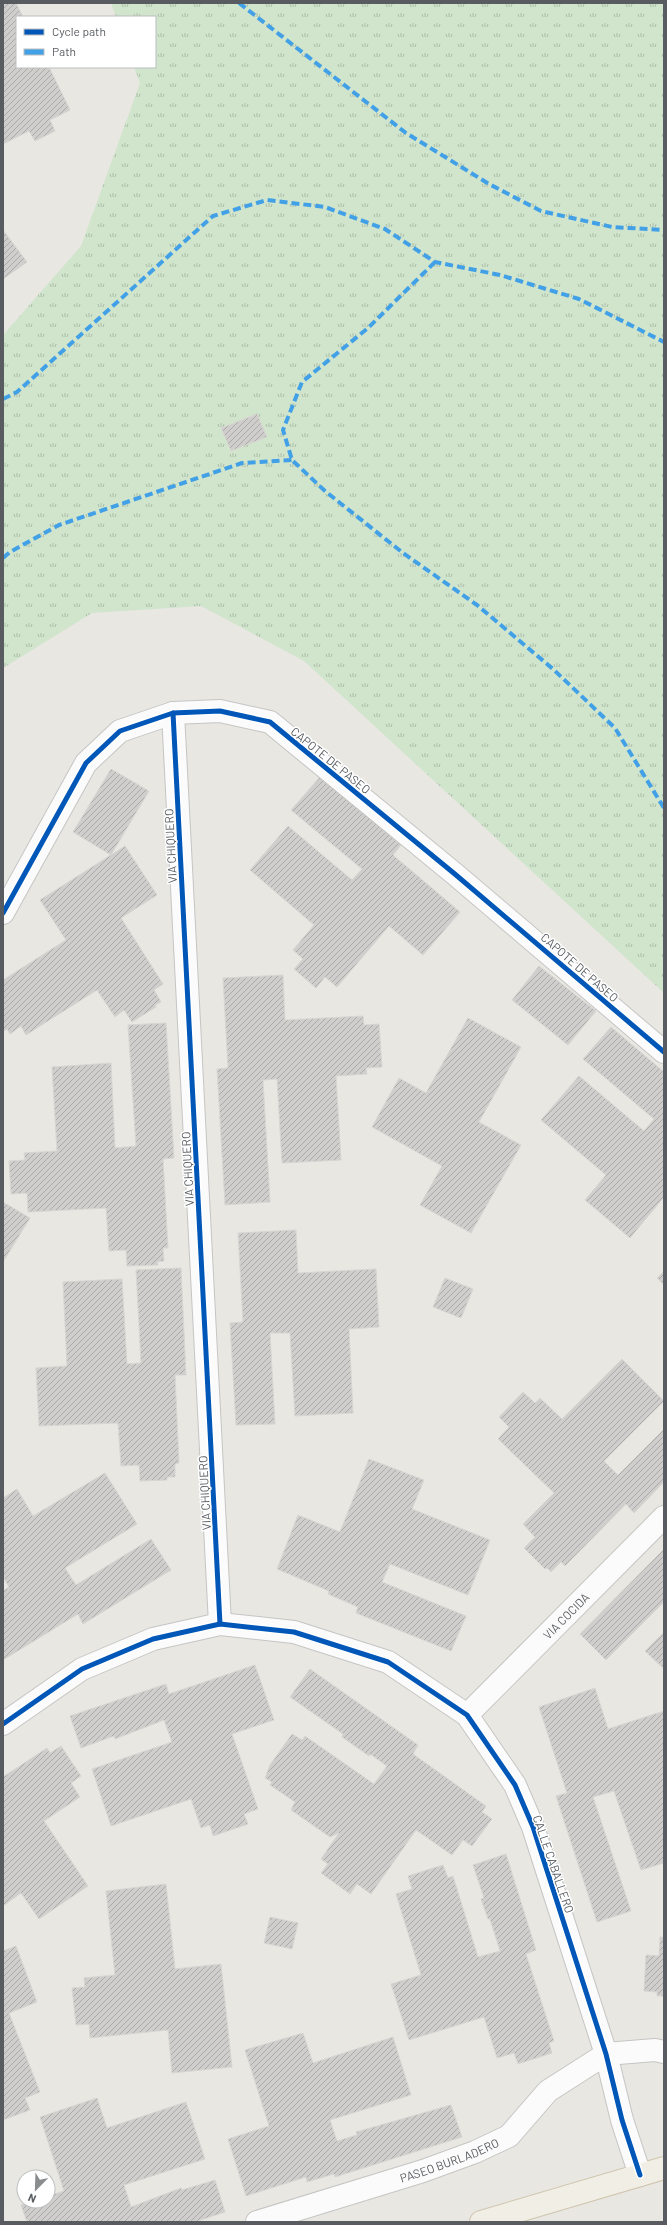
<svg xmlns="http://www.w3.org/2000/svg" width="667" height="2225" viewBox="0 0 667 2225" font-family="Barlow,sans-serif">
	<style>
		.grass { fill: url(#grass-tufts) }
		.building { fill: url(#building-hatch); stroke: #d8d6d2 }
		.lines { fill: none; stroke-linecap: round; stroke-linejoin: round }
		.minor-casing { stroke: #c5c5c4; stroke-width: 24 }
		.major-casing { stroke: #d0c5af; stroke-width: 24 }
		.minor { stroke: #fcfbfb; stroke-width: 22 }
		.major { stroke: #f1efe5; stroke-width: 22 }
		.quiet { stroke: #42a1e6; stroke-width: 4; stroke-dasharray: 8 4; stroke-linecap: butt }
		.cycleway-casing { stroke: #fff; stroke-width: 8 }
		.cycleway { stroke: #0057b8; stroke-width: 5 }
		.labels { text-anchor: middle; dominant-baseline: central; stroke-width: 3; stroke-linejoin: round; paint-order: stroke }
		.street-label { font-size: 12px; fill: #585c60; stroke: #fff }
	</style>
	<defs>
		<pattern id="grass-tufts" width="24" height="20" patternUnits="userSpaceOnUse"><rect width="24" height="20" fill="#d1e5cd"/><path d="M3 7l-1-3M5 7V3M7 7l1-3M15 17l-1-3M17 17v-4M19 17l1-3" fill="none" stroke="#acbdaa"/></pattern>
		<pattern id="building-hatch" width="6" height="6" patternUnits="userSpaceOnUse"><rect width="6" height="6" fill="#d0cecc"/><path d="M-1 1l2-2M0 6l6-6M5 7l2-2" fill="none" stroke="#acaaa9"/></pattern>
	</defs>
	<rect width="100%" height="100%" fill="#e8e7e2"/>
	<path class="grass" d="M111 3H664V993L304 661 201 606 92 613 3 668V335L81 246 140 83 134 67H155V17H116Z"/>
	<g class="building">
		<path d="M3 3H16L23 17H17V67H49L70 110 50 120 55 131 35 141 29 131 3 144Z"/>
		<path d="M3 230 27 262 3 279Z"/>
		<path d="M257 414 267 437 231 451 221 428Z"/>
		<path d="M111 769 149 791 111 855 73 832Z"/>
		<path d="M320 777 401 845 393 855 460 912 423 955 389 926 337 987 325 977 316 988 294 969 303 959 293 950 314 925 250 870 288 826 352 880 362 869 291 810Z"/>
		<path d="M125 846 157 895 121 918 163 984 154 990 161 1002 155 1005 156 1007 132 1022 124 1010 115 1017 97 990 26 1035 21 1026 10 1034 7 1029 4 1031 3 1028V980L66 940 40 900Z"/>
		<path d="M539 966 596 1011 568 1045 512 1000Z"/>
		<path d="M283 975 285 1020 363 1016 364 1025 379 1024 382 1067 366 1068 367 1074 336 1076 341 1160 282 1163 277 1079 263 1080 270 1202 225 1205 217 1069 228 1068 223 978Z"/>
		<path d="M468 1018 521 1047 479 1122 521 1145 471 1233 420 1205 442 1166 372 1127 399 1078 426 1093Z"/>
		<path d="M166 1023 174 1158 163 1159 168 1248H163L164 1261 157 1262 158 1265 127 1266 126 1250 109 1251 106 1208 28 1212 27 1193 11 1194 9 1161 25 1160 24 1153 57 1151 52 1067 111 1063 115 1148 136 1146 128 1025Z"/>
		<path d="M611 1027 664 1072V1197L630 1238 585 1200 606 1175 541 1120 579 1076 644 1131 654 1119 583 1059Z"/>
		<path d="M3 1202 30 1218 3 1262Z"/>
		<path d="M296 1230 298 1273 376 1269 379 1327 349 1329 353 1413 295 1416 290 1333H270L275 1424 236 1425 230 1323 243 1322 238 1233Z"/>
		<path d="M181 1268 186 1375H175L179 1463 175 1464V1477H167V1480L140 1481 139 1465 121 1466 118 1423 39 1426 36 1368 67 1366 63 1282 122 1279 127 1364 141 1363 136 1270Z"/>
		<path d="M664 1271V1285L657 1278Z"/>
		<path d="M445 1278 473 1289 461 1318 433 1307Z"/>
		<path d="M622 1359 664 1401 604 1461 618 1475 664 1429V1482L634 1513 626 1504 565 1566 561 1562 551 1572 547 1568 545 1569 524 1548 535 1537 523 1524 554 1493 498 1439 509 1427 499 1417 523 1392 535 1403 540 1398 562 1419Z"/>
		<path d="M369 1459 424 1480 412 1509 490 1540 468 1595 390 1564 382 1582 466 1616 451 1651 356 1613 358 1607 328 1594 329 1591 277 1569 298 1515 340 1532Z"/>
		<path d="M105 1473 137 1524 65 1568 76 1585 151 1539 171 1570 83 1624 78 1614 3 1660V1591L9 1587 3 1577V1498L17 1489 33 1516Z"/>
		<path d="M664 1549V1602L606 1660 580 1634Z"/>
		<path d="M664 1632V1669L645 1651Z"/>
		<path d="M255 1665 274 1720 232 1734 258 1809 244 1814 248 1824 213 1836 210 1825 201 1828 191 1799 111 1826 92 1769 172 1742 164 1720 115 1739 114 1736 81 1748 70 1716 166 1684 169 1694Z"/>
		<path d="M310 1669 418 1745 413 1754 486 1806 482 1812 492 1819 472 1846 463 1840 452 1855 416 1830 371 1894 357 1884 350 1894 321 1873 328 1864 321 1859 339 1833 330 1837 291 1810 295 1802 270 1785 272 1782 265 1778 270 1765 292 1734 302 1740 305 1736 374 1784 387 1766 370 1754 369 1756 342 1737 343 1734 290 1697Z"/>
		<path d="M595 1688 608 1729 664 1711V1863L641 1870 614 1791 593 1797 631 1911 597 1922 556 1796 567 1793 539 1707Z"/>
		<path d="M61 1746 81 1776 71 1783 80 1797 44 1821 88 1886 39 1919 21 1893 3 1906V1777L47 1748 50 1753Z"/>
		<path d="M506 1854 536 1950 526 1954 554 2041 549 2043 552 2053 518 2064 514 2053 497 2058 484 2017 409 2040 391 1984 421 1975 396 1894 412 1889 408 1876 443 1865 448 1878 453 1876 478 1957 500 1951 490 1919H488L481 1899 484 1898 473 1865Z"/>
		<path d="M166 1884 175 1969 221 1964 232 2067 172 2073 168 2030 90 2038 89 2024 76 2025 72 1988 85 1987 84 1978 115 1975 106 1891Z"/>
		<path d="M270 1917 298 1923 292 1949 264 1943Z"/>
		<path d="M660 1937H664V1996H657V1992L644 1991 646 1955 659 1956Z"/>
		<path d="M16 1946 37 2002 9 2013 40 2092 25 2098 30 2110 3 2120V1951Z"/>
		<path d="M303 2033 313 2063 393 2037 411 2095 330 2120 337 2141 357 2135 356 2132 451 2105 462 2137 335 2177 334 2174 307 2182 306 2177 246 2196 228 2139 269 2126 245 2050Z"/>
		<path d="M97 2098 107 2128 186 2102 205 2159 124 2185 131 2207 181 2188 182 2190 215 2180 225 2212 195 2222H27L21 2205 33 2201H48V2196L64 2191 40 2117Z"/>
	</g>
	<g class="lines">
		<defs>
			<g id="minor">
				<path d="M173 713 220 1624"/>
				<path d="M3 913 86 763 120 731 173 713 220 711 270 722 456 875 664 1052"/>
				<path id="s1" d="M467 1715 664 1517"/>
				<path d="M3 1724 82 1669 153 1639 220 1624 294 1632 388 1662 467 1715 515 1785 533 1827 606 2054 622 2120 640 2175"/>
				<path id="s2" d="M257 2222 423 2171 475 2152 509 2136 548 2091 606 2054 655 2050 664 2052"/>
			</g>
			<path id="major" d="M481 2222 664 2168"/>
		</defs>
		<use href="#minor" class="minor-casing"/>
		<use href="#major" class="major-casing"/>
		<use href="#minor" class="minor"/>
		<use href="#major" class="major"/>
		<g class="quiet">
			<path d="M239 3 406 133 489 184 541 211 612 227 664 230"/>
			<path d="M435 262 368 328 302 382 283 430 292 460 325 491 403 553 477 605 553 669 615 728 664 808"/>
			<path d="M3 399 17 392 213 216 267 200 325 207 385 229 435 262 500 275 579 299 664 342"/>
			<path d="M3 558 10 552 59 525 242 463 292 460"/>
		</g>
		<defs>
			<g id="cycleway">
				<path d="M173 713 220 1624"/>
				<path d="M3 913 86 763 120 731 173 713 220 711 270 722 456 875 664 1052"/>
				<path d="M3 1724 82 1669 153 1639 220 1624 294 1632 388 1662 467 1715 515 1785 533 1827 606 2054 622 2120 640 2175"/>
			</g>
		</defs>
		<use href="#cycleway" class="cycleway-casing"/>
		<use href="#cycleway" class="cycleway"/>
	</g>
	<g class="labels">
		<g class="street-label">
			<text transform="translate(331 760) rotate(39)">CAPOTE DE PASEO</text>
			<text transform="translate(170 846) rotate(-93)">VIA CHIQUERO</text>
			<text transform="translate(580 967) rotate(41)">CAPOTE DE PASEO</text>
			<text transform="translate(187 1169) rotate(-93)">VIA CHIQUERO</text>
			<text transform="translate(204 1493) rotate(-93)">VIA CHIQUERO</text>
			<text stroke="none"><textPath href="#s1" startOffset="140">VIA COCIDA</textPath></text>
			<text transform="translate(554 1864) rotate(71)">CALLE CABALLERO</text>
			<text stroke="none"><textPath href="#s2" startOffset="202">PASEO BURLADERO</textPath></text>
		</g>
	</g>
	<rect width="667" height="2225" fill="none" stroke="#585c60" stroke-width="8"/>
	<rect x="16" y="16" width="140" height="52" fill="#ffffff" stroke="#bcbebf"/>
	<rect x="24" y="29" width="20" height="6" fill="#0057b8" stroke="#bcbebf"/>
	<text x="52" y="36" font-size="12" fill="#585c60">Cycle path</text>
	<rect x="24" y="49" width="20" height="6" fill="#42a1e6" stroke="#bcbebf"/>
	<text x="52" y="56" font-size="12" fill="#585c60">Path</text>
	<g transform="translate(36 2189) rotate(203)"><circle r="19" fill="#ffffff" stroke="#bcbebf"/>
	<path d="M0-3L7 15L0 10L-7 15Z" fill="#8a8d8e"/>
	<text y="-6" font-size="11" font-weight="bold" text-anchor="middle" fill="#585c60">N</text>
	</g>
</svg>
